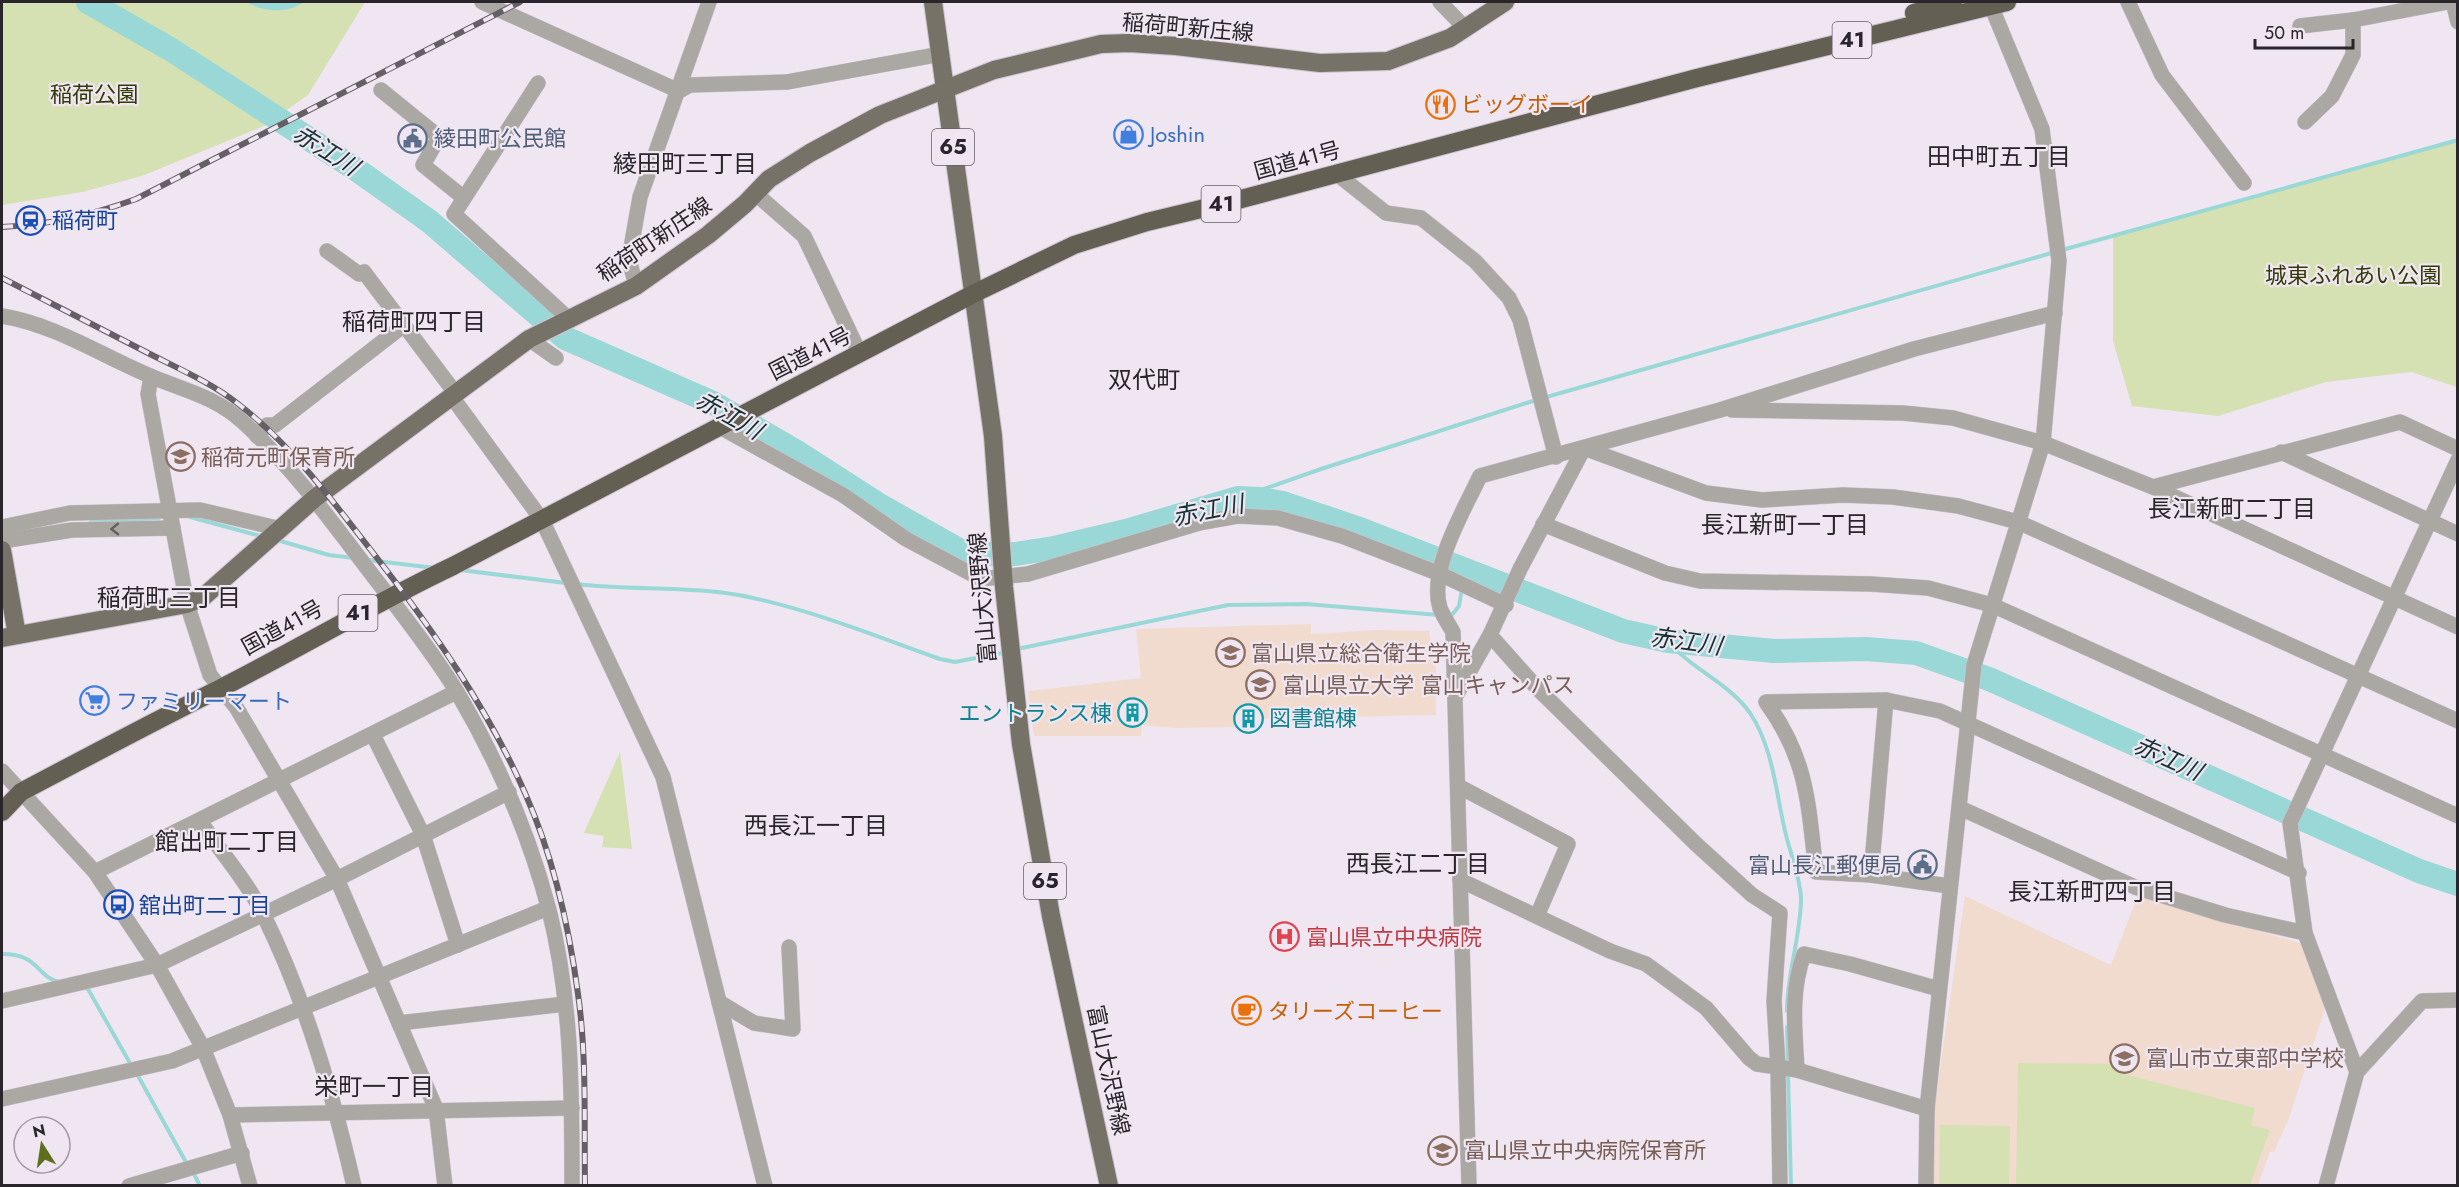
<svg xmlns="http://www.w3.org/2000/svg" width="2459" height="1187" viewBox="0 0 2459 1187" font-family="Jost,'Noto Sans JP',sans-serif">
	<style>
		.education { fill: #f1dbce }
		.green { fill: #d5e0b3 }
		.water { fill: #9ad8d7 }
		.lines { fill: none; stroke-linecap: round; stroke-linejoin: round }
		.stream { stroke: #9ad8d7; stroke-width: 4 }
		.river { stroke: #9ad8d7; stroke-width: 24 }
		.minor-casing { stroke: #cbc3ce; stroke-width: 16 }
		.major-casing { stroke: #cbc3ce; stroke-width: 20 }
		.highway-casing { stroke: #cbc3ce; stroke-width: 20 }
		.minor { stroke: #aba8a3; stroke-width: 15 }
		.major { stroke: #767268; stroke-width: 18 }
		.highway { stroke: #645f53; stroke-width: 18 }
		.rail-casing { stroke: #655f66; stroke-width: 6 }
		.rail { stroke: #efe6f2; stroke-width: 4; stroke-dasharray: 11; stroke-linecap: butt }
		.oneway { stroke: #646060 }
		.labels { text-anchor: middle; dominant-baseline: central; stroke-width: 4.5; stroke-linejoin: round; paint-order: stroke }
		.shield { fill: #efe6f2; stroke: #645f66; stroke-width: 1.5 }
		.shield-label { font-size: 21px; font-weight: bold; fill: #29252a }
		.street-label { font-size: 22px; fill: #29252a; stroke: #efe6f2 }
		.park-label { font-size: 22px; fill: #333b05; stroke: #efe6f2 }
		.food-label { font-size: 22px; fill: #c56008; stroke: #efe6f2; text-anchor: start }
		.shop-label { font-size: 22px; fill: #366cbe; stroke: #efe6f2; text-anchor: start }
		.service-label { font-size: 22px; fill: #4e5e75; stroke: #efe6f2; text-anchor: start }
		.transit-label { font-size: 22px; fill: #164399; stroke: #efe6f2; text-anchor: start }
		.education-label { font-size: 22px; fill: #785e54; stroke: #efe6f2; text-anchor: start }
		.culture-label { font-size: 22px; fill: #0d838f; stroke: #efe6f2; text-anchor: end }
		.health-label { font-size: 22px; fill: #be3a42; stroke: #efe6f2; text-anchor: start }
		.water-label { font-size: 24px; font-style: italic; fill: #143333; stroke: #efe6f2 }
		.neighbourhood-label { font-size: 24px; fill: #29252a; stroke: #efe6f2 }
	</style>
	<rect width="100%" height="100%" fill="#efe6f2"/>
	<g class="education">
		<path d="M1311 624V634L1375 630 1429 631 1436 670V715L1239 719 1240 727 1174 728 1142 725 1141 736H1034L1028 691 1141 678 1136 629Z"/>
		<path d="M2138 895 2307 945 2326 1006 2289 1118 2274 1152H2270L2258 1185 1933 1186 1934 1110 1965 896 2111 965Z"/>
	</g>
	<g class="green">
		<path d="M2 2H365L308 95 264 126 142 176 82 192 2 205Z"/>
		<path d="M2457 140V387L2411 372 2326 382 2218 416 2132 406 2113 341V235Z"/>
		<path d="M620 752 632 849 602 847 604 836 584 833Z"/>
		<path d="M2018 1063 2121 1064 2124 1074 2255 1108 2251 1125 2270 1130 2250 1185H2016Z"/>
		<path d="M1940 1125 2010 1126 2009 1185H1939Z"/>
	</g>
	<path class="water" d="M246 2H304C286 14 265 12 246 2Z"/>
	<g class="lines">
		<g class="stream">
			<path d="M2062 250 2458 140"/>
			<path d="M1543 398 2055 252"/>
			<path d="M1238 498 1321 469 1536 400"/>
			<path d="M190 517 264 537"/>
			<path d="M91 522 159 518"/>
			<path d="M277 540 329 555 354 558"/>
			<path d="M368 560 435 568"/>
			<path d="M460 570 566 583"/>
			<path d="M1464 582 1467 572"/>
			<path d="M576 584C635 591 696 585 753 598 817 612 878 637 940 659L955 662 1007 652"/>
			<path d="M1447 615 1451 616 1459 606 1462 589"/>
			<path d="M1668 641C1691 669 1729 683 1750 713 1774 749 1776 795 1786 835 1791 855 1800 878 1801 898 1801 936 1787 972 1787 1011"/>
			<path d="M1017 649 1228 605 1306 604 1439 615"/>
			<path d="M2 954C40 954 35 976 59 982"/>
			<path d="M84 988 88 989 131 1065"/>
			<path d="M1787 1027 1788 1065"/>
			<path d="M1788 1072 1791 1186"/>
			<path d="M137 1074 187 1164"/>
			<path d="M192 1170 200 1186"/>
		</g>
		<path class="river" d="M88 2 170 49 357 170 429 221 565 338 713 403 797 452 881 506 966 554H1016L1054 548 1126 531 1238 498 1260 499 1283 503 1357 528 1623 631 1668 641 1774 651 1866 649 1916 653 1989 679 2419 871 2458 884"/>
		<defs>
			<g id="minor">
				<path d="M482 2 679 91 690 85 787 82 941 54"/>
				<path d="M1440 2 1465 28"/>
				<path d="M2128 2 2162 75 2244 183"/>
				<path d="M2453 2 2458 22"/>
				<path d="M2300 26 2353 20 2448 2"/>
				<path d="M538 83 454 214 570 320"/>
				<path d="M381 90 439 137 423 165 464 198"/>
				<path d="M2305 122 2332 96 2353 55V20"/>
				<path d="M1337 174 1386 213 1421 218 1475 261 1509 298 1520 320 1556 457"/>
				<path d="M756 194 804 236 860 354"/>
				<path d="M327 251 359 274 364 272 456 394"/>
				<path d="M636 286 629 259 640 197 709 2"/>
				<path d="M2 316C53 324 101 355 148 375 182 390 215 396 243 422 289 464 327 515 364 564 395 605 430 648 457 692 497 760 529 834 549 910 572 1000 572 1093 572 1186"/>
				<path d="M529 339 556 358"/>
				<path d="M151 377 148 394 187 604 210 675 236 707 337 879 436 1109 445 1186"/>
				<path d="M452 397 542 520 663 777 765 1186"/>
				<path d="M1732 410 1903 413 1953 418 2043 443 2153 487 2458 627"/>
				<path d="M720 427 843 495 906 539 981 579 1028 574 1199 523 1238 516 1278 518 1342 536 1440 574 1506 605"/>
				<path d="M257 436 267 425H275L404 325"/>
				<path d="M1584 448 1706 493 1762 500 1843 495 1893 497 1958 506 2018 522 2458 721"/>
				<path d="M1584 448 1520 569 1490 635 1539 690 1696 844 1752 895 1780 913 1774 1001 1778 1067 1780 1186"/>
				<path d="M2281 452 2458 534"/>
				<path d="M2153 487 2400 422 2458 449"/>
				<path d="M1543 524 1665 573 1700 581 1871 584 1928 588 1992 605 2458 816"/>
				<path d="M2 527 70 513 200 510 281 529"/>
				<path d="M2 541 72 530 173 528"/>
				<path d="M1455 697 1490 635"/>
				<path d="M373 735 423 835 458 945"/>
				<path d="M2 771 95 872 157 965 203 1048 230 1115 250 1186"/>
				<path d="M1458 786 1568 844 1537 916"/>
				<path d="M1960 808 2135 887 2225 915 2305 933"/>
				<path d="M200 821C220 851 249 884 264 916 306 1001 333 1094 354 1186"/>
				<path d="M95 872 456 692"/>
				<path d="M1871 875 1886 700"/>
				<path d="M1460 880 1610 951 1646 964 1706 1008 1749 1058 1757 1064 1797 1070 1927 1109"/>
				<path d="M1949 886 1871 875 1816 872C1808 803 1808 760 1766 702L1886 700 1940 711 2299 873"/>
				<path d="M2 1001 157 965 337 879 509 792"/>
				<path d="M719 1002 754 1023 793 1029 789 947"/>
				<path d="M399 1023 565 1004"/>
				<path d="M1797 1070C1795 1030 1790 992 1804 954L1850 964 1939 989"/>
				<path d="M2357 1072 2305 933 2290 823 2458 460"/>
				<path d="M2 1099 172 1061 548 908"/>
				<path d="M230 1115 572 1108"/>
				<path d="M129 1186 242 1153"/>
				<path d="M1469 1186 1453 632C1449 625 1443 616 1440 608 1428 570 1464 510 1480 476L1720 410 1914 349 2055 313"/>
				<path d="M1926 1186 1927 1109 1974 665 2043 443 2059 261 2042 129 1994 13 1988 6 1980 3"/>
				<path d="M2326 1186 2357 1072 2422 1001 2458 1000"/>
			</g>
			<g id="major">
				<path d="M933 2 993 436 1004 587 1021 744 1051 916 1109 1186"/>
				<path d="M2 550 17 635"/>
				<path d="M2 638 187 604 202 598 315 498 529 339 636 286 708 235 745 204 769 179 810 153 880 115 994 70 1101 44 1129 43 1176 46 1320 63 1388 61 1450 38 1505 2"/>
			</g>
			<g id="highway">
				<path d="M1914 13 1953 2"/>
				<path d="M2 812 21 792C87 757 153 722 219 689 298 649 373 604 453 566L975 293 1074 245 1147 222 1230 202 1697 78 2007 2"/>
			</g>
		</defs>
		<use href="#minor" class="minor-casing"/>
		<use href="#major" class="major-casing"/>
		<use href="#highway" class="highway-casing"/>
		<use href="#minor" class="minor"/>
		<use href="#major" class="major"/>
		<use href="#highway" class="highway"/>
		<defs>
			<g id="rail">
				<path d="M2 227C48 225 92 215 136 199L520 2"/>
				<path d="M2 278C50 303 98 327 146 352 177 368 210 382 237 403 293 446 334 503 377 558 433 630 488 709 525 793 553 856 569 926 578 994 587 1057 584 1122 585 1186"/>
			</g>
		</defs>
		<use href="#rail" class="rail-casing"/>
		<use href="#rail" class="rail"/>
	</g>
	<defs><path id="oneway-chevron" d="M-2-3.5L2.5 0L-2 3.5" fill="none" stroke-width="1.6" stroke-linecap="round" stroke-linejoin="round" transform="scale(1.5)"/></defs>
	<use class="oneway" href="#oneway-chevron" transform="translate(115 529) rotate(179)"/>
	<defs>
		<symbol id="restaurant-ring" viewBox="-11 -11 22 22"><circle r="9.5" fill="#efe6f2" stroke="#e8710a" stroke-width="1.5"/><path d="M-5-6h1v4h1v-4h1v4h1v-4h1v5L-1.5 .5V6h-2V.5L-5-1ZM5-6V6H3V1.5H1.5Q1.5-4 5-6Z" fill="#e8710a"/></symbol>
		<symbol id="shop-ring" viewBox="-11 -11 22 22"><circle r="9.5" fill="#efe6f2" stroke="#3f7fe0" stroke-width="1.5"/><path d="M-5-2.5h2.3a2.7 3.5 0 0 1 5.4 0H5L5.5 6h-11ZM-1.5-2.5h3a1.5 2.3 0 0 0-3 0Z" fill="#3f7fe0"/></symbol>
		<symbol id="civic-ring" viewBox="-11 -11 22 22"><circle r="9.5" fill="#efe6f2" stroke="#5c6f8a" stroke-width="1.5"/><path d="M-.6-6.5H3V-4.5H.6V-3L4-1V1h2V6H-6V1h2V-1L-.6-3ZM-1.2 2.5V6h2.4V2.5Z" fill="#5c6f8a"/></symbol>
		<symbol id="station-ring" viewBox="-11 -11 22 22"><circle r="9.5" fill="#efe6f2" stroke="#1a4fb4" stroke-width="1.5"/><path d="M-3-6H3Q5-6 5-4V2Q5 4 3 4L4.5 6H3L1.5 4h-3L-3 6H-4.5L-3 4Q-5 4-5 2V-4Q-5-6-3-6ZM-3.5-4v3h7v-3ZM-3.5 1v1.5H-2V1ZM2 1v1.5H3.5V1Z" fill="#1a4fb4"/></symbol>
		<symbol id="school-ring" viewBox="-11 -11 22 22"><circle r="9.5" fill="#efe6f2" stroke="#8d6e63" stroke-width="1.5"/><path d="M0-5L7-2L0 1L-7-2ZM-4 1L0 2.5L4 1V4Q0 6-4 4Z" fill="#8d6e63"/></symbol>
		<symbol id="university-ring" viewBox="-11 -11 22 22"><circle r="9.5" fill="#efe6f2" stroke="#8d6e63" stroke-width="1.5"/><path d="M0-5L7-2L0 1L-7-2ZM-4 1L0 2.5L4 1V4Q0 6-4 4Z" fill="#8d6e63"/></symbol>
		<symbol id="supermarket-ring" viewBox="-11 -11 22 22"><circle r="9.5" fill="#efe6f2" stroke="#3f7fe0" stroke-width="1.5"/><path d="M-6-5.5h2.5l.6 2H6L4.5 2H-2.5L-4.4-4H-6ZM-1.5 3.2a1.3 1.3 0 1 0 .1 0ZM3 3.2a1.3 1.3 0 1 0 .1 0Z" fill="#3f7fe0"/></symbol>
		<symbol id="building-ring" viewBox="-11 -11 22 22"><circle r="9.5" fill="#efe6f2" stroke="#0f9aa8" stroke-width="1.5"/><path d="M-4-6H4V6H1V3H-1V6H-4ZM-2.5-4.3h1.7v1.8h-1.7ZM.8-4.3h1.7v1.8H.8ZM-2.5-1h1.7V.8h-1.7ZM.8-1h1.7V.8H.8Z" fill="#0f9aa8"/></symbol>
		<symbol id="bus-ring" viewBox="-11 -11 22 22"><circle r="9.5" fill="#efe6f2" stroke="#1a4fb4" stroke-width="1.5"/><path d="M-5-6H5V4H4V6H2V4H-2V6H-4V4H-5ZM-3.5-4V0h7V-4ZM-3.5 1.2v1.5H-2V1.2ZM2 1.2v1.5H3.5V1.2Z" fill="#1a4fb4"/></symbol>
		<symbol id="hospital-ring" viewBox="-11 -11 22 22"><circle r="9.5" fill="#efe6f2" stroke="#e0444e" stroke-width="1.5"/><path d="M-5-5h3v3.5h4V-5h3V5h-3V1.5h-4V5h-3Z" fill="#e0444e"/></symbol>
		<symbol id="cafe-ring" viewBox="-11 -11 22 22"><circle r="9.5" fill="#efe6f2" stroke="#e8710a" stroke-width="1.5"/><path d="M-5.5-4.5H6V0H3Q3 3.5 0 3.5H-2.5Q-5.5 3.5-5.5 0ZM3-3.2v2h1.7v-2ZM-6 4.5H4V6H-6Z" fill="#e8710a"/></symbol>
	</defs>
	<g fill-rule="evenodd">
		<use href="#restaurant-ring" x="1424" y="88" width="33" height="33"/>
		<use href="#shop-ring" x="1112" y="118" width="33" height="33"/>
		<use href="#civic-ring" x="396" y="122" width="33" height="33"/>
		<use href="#station-ring" x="14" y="204" width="33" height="33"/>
		<use href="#school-ring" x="164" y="440" width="33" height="33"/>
		<use href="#university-ring" x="1214" y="636" width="33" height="33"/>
		<use href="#university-ring" x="1244" y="668" width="33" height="33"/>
		<use href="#supermarket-ring" x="78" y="684" width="33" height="33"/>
		<use href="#building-ring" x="1116" y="696" width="33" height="33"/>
		<use href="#building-ring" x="1232" y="702" width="33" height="33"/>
		<use href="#civic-ring" x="1906" y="848" width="33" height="33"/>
		<use href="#bus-ring" x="102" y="888" width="33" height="33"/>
		<use href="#hospital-ring" x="1268" y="920" width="33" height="33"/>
		<use href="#cafe-ring" x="1230" y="994" width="33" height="33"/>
		<use href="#school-ring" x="2108" y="1042" width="33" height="33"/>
		<use href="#school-ring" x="1426" y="1134" width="33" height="33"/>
	</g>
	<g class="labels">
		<g class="shield">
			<rect x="1832.5" y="22" width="39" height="36" rx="4.5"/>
			<rect x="932" y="129" width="42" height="36" rx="4.5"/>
			<rect x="1201.5" y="186" width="39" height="36" rx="4.5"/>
			<rect x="338.5" y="595" width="39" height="36" rx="4.5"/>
			<rect x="1024" y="863" width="42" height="36" rx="4.5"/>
		</g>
		<g class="shield-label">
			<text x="1852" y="40">41</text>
			<text x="953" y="147">65</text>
			<text x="1221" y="204">41</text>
			<text x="358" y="613">41</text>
			<text x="1045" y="881">65</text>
		</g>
		<g class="street-label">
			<text transform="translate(1188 27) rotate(5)">稲荷町新庄線</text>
			<text transform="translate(1297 160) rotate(-15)">国道41号</text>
			<text transform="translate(654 239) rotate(-34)">稲荷町新庄線</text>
			<text transform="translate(810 353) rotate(-27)">国道41号</text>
			<text transform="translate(982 598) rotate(-95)">富山大沢野線</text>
			<text transform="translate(282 627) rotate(-29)">国道41号</text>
			<text transform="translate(1109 1070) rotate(78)">富山大沢野線</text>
		</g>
		<g class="park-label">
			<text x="94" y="94">稲荷公園</text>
			<text x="2353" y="275">城東ふれあい公園</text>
		</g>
		<g class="food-label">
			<text x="1461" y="104">ビッグボーイ</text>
			<text x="1268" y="1011">タリーズコーヒー</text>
		</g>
		<g class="shop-label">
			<text x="1150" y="134">Joshin</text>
			<text x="116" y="701">ファミリーマート</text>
		</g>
		<g class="service-label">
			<text x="434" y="138">綾田町公民館</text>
			<text x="1902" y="865" text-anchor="end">富山長江郵便局</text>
		</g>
		<g class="transit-label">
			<text x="52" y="220">稲荷町</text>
			<text x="139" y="905">舘出町二丁目</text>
		</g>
		<g class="education-label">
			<text x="201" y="457">稲荷元町保育所</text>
			<text x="1251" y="653">富山県立総合衛生学院</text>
			<text x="1282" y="685">富山県立大学 富山キャンパス</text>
			<text x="2146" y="1058">富山市立東部中学校</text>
			<text x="1464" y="1150">富山県立中央病院保育所</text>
		</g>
		<g class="culture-label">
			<text x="1112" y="713">エントランス棟</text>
			<text x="1269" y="718" text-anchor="start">図書館棟</text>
		</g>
		<g class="health-label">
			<text x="1306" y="937">富山県立中央病院</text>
		</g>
		<g class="water-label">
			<text transform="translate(326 150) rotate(32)">赤江川</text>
			<text transform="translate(729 415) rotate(29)">赤江川</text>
			<text transform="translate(1208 510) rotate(-11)">赤江川</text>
			<text transform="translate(1686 641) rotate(8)">赤江川</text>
			<text transform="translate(2168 758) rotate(24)">赤江川</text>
		</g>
		<g class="neighbourhood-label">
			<text x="1999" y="156">田中町五丁目</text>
			<text x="685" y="163">綾田町三丁目</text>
			<text x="414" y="321">稲荷町四丁目</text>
			<text x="1144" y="379">双代町</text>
			<text x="2232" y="508">長江新町二丁目</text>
			<text x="1785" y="524">長江新町一丁目</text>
			<text x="169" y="597">稲荷町三丁目</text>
			<text x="816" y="825">西長江一丁目</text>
			<text x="227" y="841">館出町二丁目</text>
			<text x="1418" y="863">西長江二丁目</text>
			<text x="2092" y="891">長江新町四丁目</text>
			<text x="374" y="1086">栄町一丁目</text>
		</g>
	</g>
	<rect width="2459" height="1187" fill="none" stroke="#29252a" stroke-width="6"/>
	<g transform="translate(42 1145) rotate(348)"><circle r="28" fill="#efe6f2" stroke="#a099a2" stroke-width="1.5"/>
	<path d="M0-4.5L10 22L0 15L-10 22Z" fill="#5d6f1c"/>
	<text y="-9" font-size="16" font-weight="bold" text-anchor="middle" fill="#29252a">N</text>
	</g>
	<path d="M2255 39v9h98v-9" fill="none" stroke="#29252a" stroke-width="3"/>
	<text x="2264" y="39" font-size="18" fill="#29252a" stroke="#efe6f2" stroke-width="4.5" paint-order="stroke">50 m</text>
</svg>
